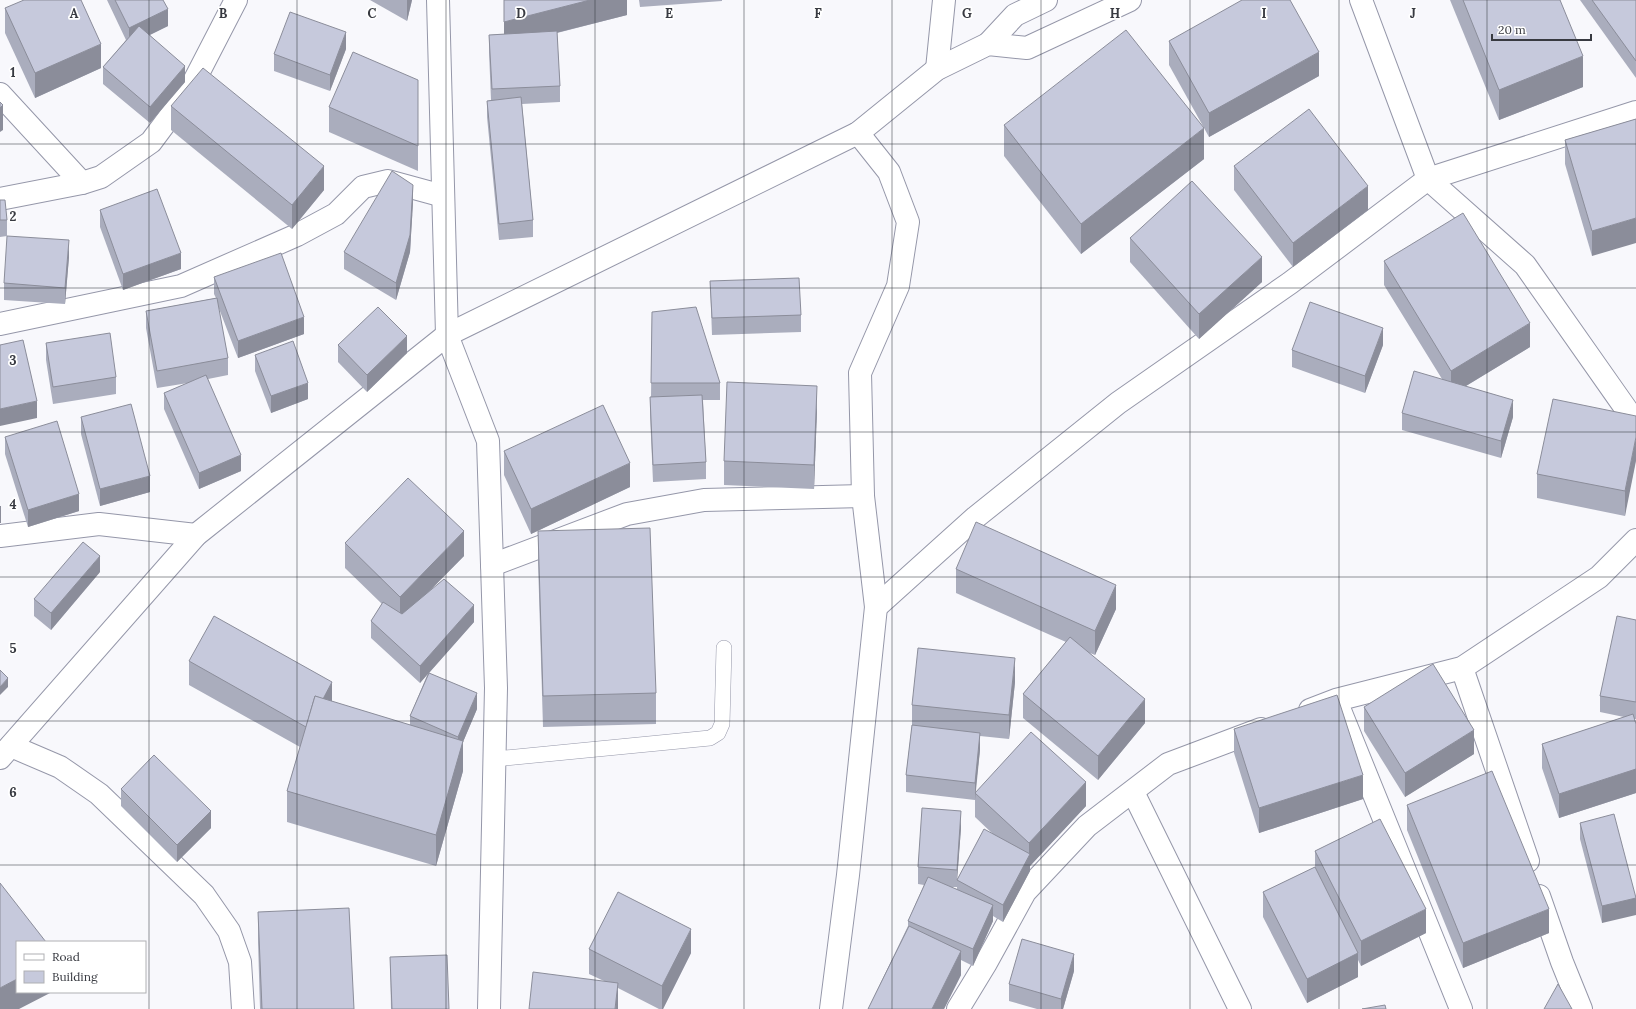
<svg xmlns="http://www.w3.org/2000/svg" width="1636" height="1009" viewBox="0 0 1636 1009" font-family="Lora,serif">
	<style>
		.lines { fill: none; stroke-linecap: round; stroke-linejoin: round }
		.service-casing { stroke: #9597a9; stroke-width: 16 }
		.minor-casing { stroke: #9597a9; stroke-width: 24 }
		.service { stroke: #fff; stroke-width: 15 }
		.minor { stroke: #fff; stroke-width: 22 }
		.wall { fill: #aaadbd; fill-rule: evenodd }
		.shaded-wall { fill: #8b8d9a }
		.building { fill: #c6c9dc; stroke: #8b8d9a }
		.grid { fill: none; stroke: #383a41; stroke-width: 1; stroke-opacity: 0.55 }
		.grid-label { font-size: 13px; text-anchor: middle; font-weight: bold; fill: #383a41; stroke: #fff; stroke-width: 3.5; stroke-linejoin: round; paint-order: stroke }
	</style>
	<rect width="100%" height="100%" fill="#f8f8fc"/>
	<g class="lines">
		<defs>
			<path id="service" d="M495 759 710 738 718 733 722 724 724 648"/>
			<g id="minor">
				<path d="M438 0 447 335 488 441 496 688 489 1009"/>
				<path d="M1361 0 1428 179 1525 265 1636 423"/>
				<path d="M988 44 1015 15 1046 0"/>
				<path d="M937 69 944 0"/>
				<path d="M0 94 82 183"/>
				<path d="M0 199 82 183 101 177 151 142 189 91 236 0"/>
				<path d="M0 324 181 286 297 235 336 214 363 187 388 181 443 196"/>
				<path d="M0 536 99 524 196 535"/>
				<path d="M492 565 627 514 704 500 863 496"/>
				<path d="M876 607 976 517 1118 403 1290 283 1428 179 1636 112"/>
				<path d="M1462 668 1528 861"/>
				<path d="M1339 708 1461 1009"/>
				<path d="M1310 710 1336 700 1462 668 1599 577 1636 540"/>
				<path d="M11 746 60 767 99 794 204 895 229 931 240 962 243 1009"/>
				<path d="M0 758 196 535 447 335 858 133 937 69 988 44 1027 48 1130 0"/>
				<path d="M1133 792 1240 1009"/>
				<path d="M1539 896 1562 962 1581 1009"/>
				<path d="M831 1009 848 875 876 607 863 496 860 373 898 286 908 222 889 172 858 133"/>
				<path d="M958 1009 986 963 1025 892 1087 826 1168 764 1261 729"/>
			</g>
		</defs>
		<use href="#service" class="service-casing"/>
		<use href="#minor" class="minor-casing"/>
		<use href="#service" class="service"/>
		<use href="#minor" class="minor"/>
	</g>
	<g class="wall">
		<path d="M107 0H163L168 26 150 35 185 82 150 123 103 84V67L126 40Z"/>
		<path d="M370 0H412L407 21Z"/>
		<path d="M504 0H627V15L557 33 560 86V102L522 104 533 220V237L499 240 487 117V101L491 100 489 52V35L504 34Z"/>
		<path d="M639 0H722V1L640 7Z"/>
		<path d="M1450 0H1560L1583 87 1499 120Z"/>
		<path d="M1580 0H1636V78Z"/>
		<path d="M5 8 101 68 35 98 5 33Z"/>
		<path d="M1169 41 1319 76 1209 137 1169 65Z"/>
		<path d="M346 49 330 91 274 71V54Z"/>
		<path d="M418 80V171L329 132V107Z"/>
		<path d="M171 106 324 190 292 229 171 130Z"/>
		<path d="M1636 119 1592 256 1565 164V140Z"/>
		<path d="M1004 125 1204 159 1081 254 1004 156Z"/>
		<path d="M1234 166 1368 210 1293 267 1234 190Z"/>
		<path d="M0 200 7 220V236L0 237Z"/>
		<path d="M413 202 410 252 396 300 344 269V252Z"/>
		<path d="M100 210 181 269 123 290 100 227Z"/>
		<path d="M1130 238 1262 282 1199 339 1130 262Z"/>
		<path d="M69 257 65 304 4 300V283Z"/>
		<path d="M1384 261 1530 347 1466 386 1513 417 1501 458 1402 430V413L1442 379 1384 285Z"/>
		<path d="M214 277 304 334 238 358 218 306 228 358V375L208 379 241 471 199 489 164 409V393L188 383 157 388 146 328V311L216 298 214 294Z"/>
		<path d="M710 281 801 315V332L712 335Z"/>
		<path d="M652 312 720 383V400H703L706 462V479L653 482 650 414V397H651Z"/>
		<path d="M46 343 116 377V394L53 404 46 360Z"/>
		<path d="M338 345 407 353 367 392 338 362Z"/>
		<path d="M1383 345 1365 393 1292 367V350Z"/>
		<path d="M255 355 308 399 271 413 255 371Z"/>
		<path d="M817 410 814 489 724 485V461Z"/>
		<path d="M1636 416 1625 516 1537 498V474Z"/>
		<path d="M81 417 150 492 100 506 81 434Z"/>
		<path d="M5 437 79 511 28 527 5 454Z"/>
		<path d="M504 451 630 487 531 534 504 475Z"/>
		<path d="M538 531 656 693V724L543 727 538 562Z"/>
		<path d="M345 543 464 556 429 591 474 622 429 673 477 709 463 742V771L436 866 287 822V791L300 747 189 685V661L332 702 410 725V716L428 673 420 683 371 638V621L382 604 345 568Z"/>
		<path d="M956 569 1116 609 1095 655 1090 653 1145 723 1098 780 1023 718V694L1066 642 956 593Z"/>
		<path d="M100 572 51 630 34 616V599Z"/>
		<path d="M1636 620V719H1634L1636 724V793L1559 818 1542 768V744L1624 717 1600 712V696Z"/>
		<path d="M1015 682 1009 739 980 736V750L975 792 1086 806 1030 866V871L1003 922 993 916V921L973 966 961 960V975L944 1009H868L908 926V921L924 885 918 884V867L961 828 957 879 995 836 975 817V795V800L906 792V775L912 725V705ZM951 887H957V889Z"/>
		<path d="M1364 707 1474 754 1405 797 1364 731Z"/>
		<path d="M1234 729 1363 799 1259 833 1234 753Z"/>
		<path d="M121 789 211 828 177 862 121 806Z"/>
		<path d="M1407 805 1549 933 1463 968 1407 830Z"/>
		<path d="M1580 823 1636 898 1602 923 1580 839Z"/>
		<path d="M1315 851 1426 933 1361 966 1358 960V977L1307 1003 1263 917V892L1315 867Z"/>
		<path d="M258 912 354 1009H260L258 942Z"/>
		<path d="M589 949 691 953 663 1009H659L618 988V1007L604 981 589 974Z"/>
		<path d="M390 957 449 1009H391Z"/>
		<path d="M1074 971 1063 1009H1037L1009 1001V984Z"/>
	</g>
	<g class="shaded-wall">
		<path d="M407 0H412L407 21Z"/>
		<path d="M590 0H627V15L504 46V22Z"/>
		<path d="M168 9V26L129 45V28Z"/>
		<path d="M346 32V49L330 91V75Z"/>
		<path d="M101 44V68L35 98V73Z"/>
		<path d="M1319 52V76L1209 137V113Z"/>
		<path d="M1583 56V87L1499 120V90Z"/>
		<path d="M185 66V82L150 123V107Z"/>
		<path d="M3 105V130L0 132V108Z"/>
		<path d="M1204 128V159L1081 254V224Z"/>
		<path d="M324 166V190L292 229V205Z"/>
		<path d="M413 185V202L410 252 396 300V283Z"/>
		<path d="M1368 186V210L1293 267V243Z"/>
		<path d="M1636 218V243L1592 256V231Z"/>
		<path d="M69 240V257L65 304V288Z"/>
		<path d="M181 253V269L123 290V274Z"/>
		<path d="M1262 257V282L1199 339V314Z"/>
		<path d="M304 317V334L238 358V341Z"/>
		<path d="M1530 323V347L1451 395V371Z"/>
		<path d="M1383 328V345L1365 393V376Z"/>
		<path d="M407 336V353L367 392V375Z"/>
		<path d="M308 383V399L271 413V396Z"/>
		<path d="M817 386V410L814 489V465Z"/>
		<path d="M1513 400V417L1501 458V441Z"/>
		<path d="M37 401V418L0 426V409Z"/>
		<path d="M1636 437V461L1625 516V491Z"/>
		<path d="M241 455V471L199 489V473Z"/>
		<path d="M630 463V487L531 534V509Z"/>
		<path d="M150 476V492L100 506V489Z"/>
		<path d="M79 494V511L28 527V510Z"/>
		<rect x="0" y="506" width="1" height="17"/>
		<path d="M464 531V556L400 621V597Z"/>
		<path d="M100 556V572L51 630V613Z"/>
		<path d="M1116 585V609L1095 655V631Z"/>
		<path d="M474 605V622L420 683V666Z"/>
		<path d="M1015 658V682L1009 739V715Z"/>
		<path d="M8 678V687L0 695V687Z"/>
		<path d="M332 682V707L320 704Z"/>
		<path d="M477 693V709L463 742V771L436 866V835L458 754V737Z"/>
		<path d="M1145 699V723L1098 780V756Z"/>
		<path d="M1474 730V754L1405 797V773Z"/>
		<path d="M980 733V750L975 800V783Z"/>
		<path d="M1636 769V793L1559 818V794Z"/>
		<path d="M1363 775V799L1259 833V808Z"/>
		<path d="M1086 782V806L1030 866V871L1003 922V905L1029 855V843Z"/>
		<path d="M211 811V828L177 862V845Z"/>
		<path d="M961 811V828L957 881V870Z"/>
		<path d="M1636 898V915L1602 923V906Z"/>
		<path d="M993 905V921L973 966V949Z"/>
		<path d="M1426 909V933L1361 966V941Z"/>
		<path d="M1549 909V933L1463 968V943Z"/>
		<path d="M691 929V953L663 1009H662V986Z"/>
		<path d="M961 951V975L944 1009H932Z"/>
		<path d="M1358 953V977L1307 1003V979Z"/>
		<path d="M1074 954V971L1063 1009H1061V999Z"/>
		<path d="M17 979V992H52L19 1009H0V988Z"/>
		<path d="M618 983V1009H615Z"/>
	</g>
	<g class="building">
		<path d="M24 0H81L101 44 35 73 5 8Z"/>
		<path d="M115 0H163L168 9 129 28Z"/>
		<path d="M504 0H590L504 22Z"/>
		<path d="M1242 0H1290L1319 52 1209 113 1169 41Z"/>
		<path d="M1463 0H1560L1583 56 1499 90Z"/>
		<path d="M1592 0H1636V61Z"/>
		<path d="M290 12 346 32 330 75 274 54Z"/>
		<path d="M139 26 185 66 150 107 103 67Z"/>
		<path d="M1126 30 1204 128 1081 224 1004 125Z"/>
		<path d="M557 31 560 86 492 89 489 35Z"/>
		<path d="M353 52 418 80V146L329 107Z"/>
		<path d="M203 68 324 166 292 205 171 106Z"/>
		<path d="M521 97 533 220 499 224 487 101Z"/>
		<path d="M0 102 3 105 0 108Z"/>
		<path d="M1309 109 1368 186 1293 243 1234 166Z"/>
		<path d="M1636 119V218L1592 231 1565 140Z"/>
		<path d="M392 171 413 185 410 235 396 283 344 252Z"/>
		<path d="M1192 181 1262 257 1199 314 1130 238Z"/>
		<path d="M157 189 181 253 123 274 100 210Z"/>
		<path d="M0 200H5L7 220H0Z"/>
		<path d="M1463 213 1530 323 1451 371 1384 261Z"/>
		<path d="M7 236 69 240 65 288 4 283Z"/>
		<path d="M281 253 304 317 238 341 214 277Z"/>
		<path d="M799 278 801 315 712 318 710 281Z"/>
		<path d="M217 298 228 358 157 371 146 311Z"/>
		<path d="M1310 302 1383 328 1365 376 1292 350Z"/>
		<path d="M378 307 407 336 367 375 338 345Z"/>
		<path d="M696 307 720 383H651L652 312Z"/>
		<path d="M110 333 116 377 53 387 46 343Z"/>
		<path d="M23 340 37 401 0 409V345Z"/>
		<path d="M293 341 308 383 271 396 255 355Z"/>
		<path d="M1414 371 1513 400 1501 441 1402 413Z"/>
		<path d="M206 375 241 455 199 473 164 393Z"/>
		<path d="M727 382 817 386 814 465 724 461Z"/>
		<path d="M702 395 706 462 653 465 650 397Z"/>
		<path d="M1553 399 1636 416V437L1625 491 1537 474Z"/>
		<path d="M131 404 150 476 100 489 81 417Z"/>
		<path d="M603 405 630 463 531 509 504 451Z"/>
		<path d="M57 421 79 494 28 510 5 437Z"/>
		<path d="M408 478 464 531 400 597 345 543Z"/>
		<path d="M976 522 1116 585 1095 631 956 569Z"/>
		<path d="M650 528 656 693 543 696 538 531Z"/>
		<path d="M83 542 100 556 51 613 34 599Z"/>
		<path d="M444 579 474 605 420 666 371 621 383 602 402 614Z"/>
		<path d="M214 616 332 682 323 699 315 696 306 727 189 661Z"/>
		<path d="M1617 616 1636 620V702L1600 696Z"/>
		<path d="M1070 637 1145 699 1098 756 1023 694Z"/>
		<path d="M918 648 1015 658 1009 715 912 705Z"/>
		<path d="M1433 664 1474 730 1405 773 1364 707Z"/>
		<path d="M0 670 8 678 0 687Z"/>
		<path d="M429 673 477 693 458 737 410 716Z"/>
		<path d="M1337 695 1363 775 1259 808 1234 729Z"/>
		<path d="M315 696 463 741 436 835 287 791Z"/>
		<path d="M1633 714 1636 724V769L1559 794 1542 744Z"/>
		<path d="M912 725 980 733 975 783 906 775Z"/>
		<path d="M1031 732 1086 782 1029 843 975 793Z"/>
		<path d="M154 755 211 811 177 845 121 789Z"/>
		<path d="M1492 771 1549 909 1463 943 1407 805Z"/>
		<path d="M922 808 961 811 957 870 918 867Z"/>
		<path d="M1614 814 1636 898 1602 906 1580 823Z"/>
		<path d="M1380 819 1426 909 1361 941 1315 851Z"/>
		<path d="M984 829 1030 854 1003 905 957 880Z"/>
		<path d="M1315 867 1358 953 1307 979 1263 892Z"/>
		<path d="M928 877 993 905 973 949 908 921Z"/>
		<path d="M0 883 46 942H17V979L0 988Z"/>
		<path d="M618 892 691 929 662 986 589 949Z"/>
		<path d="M349 908 354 1009H262L258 912Z"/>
		<path d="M909 926 961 951 932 1009H868Z"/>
		<path d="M1022 939 1074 954 1061 999 1009 984Z"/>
		<path d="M447 955 449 1009H392L390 957Z"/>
		<path d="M533 972 618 983 615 1009H529Z"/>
		<path d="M1558 984 1572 1009H1544Z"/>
		<path d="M1385 1005 1386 1009H1362Z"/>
	</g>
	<path class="grid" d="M149 0V1009M297 0V1009M446 0V1009M595 0V1009M744 0V1009M892 0V1009M1041 0V1009M1190 0V1009M1339 0V1009M1487 0V1009M0 144H1636M0 288H1636M0 432H1636M0 577H1636M0 721H1636M0 865H1636"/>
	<g class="grid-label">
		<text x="74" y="18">A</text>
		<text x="223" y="18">B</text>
		<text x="372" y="18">C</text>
		<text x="521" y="18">D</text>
		<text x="669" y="18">E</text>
		<text x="818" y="18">F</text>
		<text x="967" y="18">G</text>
		<text x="1115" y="18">H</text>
		<text x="1264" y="18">I</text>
		<text x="1413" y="18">J</text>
		<text x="13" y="77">1</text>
		<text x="13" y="221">2</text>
		<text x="13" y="365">3</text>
		<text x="13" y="509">4</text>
		<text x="13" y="653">5</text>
		<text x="13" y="797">6</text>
	</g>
	<rect x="16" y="941" width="130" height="52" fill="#ffffff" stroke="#afb0b3"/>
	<rect x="24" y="954" width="20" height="6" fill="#ffffff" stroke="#afb0b3"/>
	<text x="52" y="961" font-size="12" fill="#383a41">Road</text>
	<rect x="24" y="971" width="20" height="12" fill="#c6c9dc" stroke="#afb0b3"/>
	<text x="52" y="981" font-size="12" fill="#383a41">Building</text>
	<path d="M1492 34v6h99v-6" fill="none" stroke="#383a41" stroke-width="2"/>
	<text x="1498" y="34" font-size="12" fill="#383a41" stroke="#ffffff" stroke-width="3" paint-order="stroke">20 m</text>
</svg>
